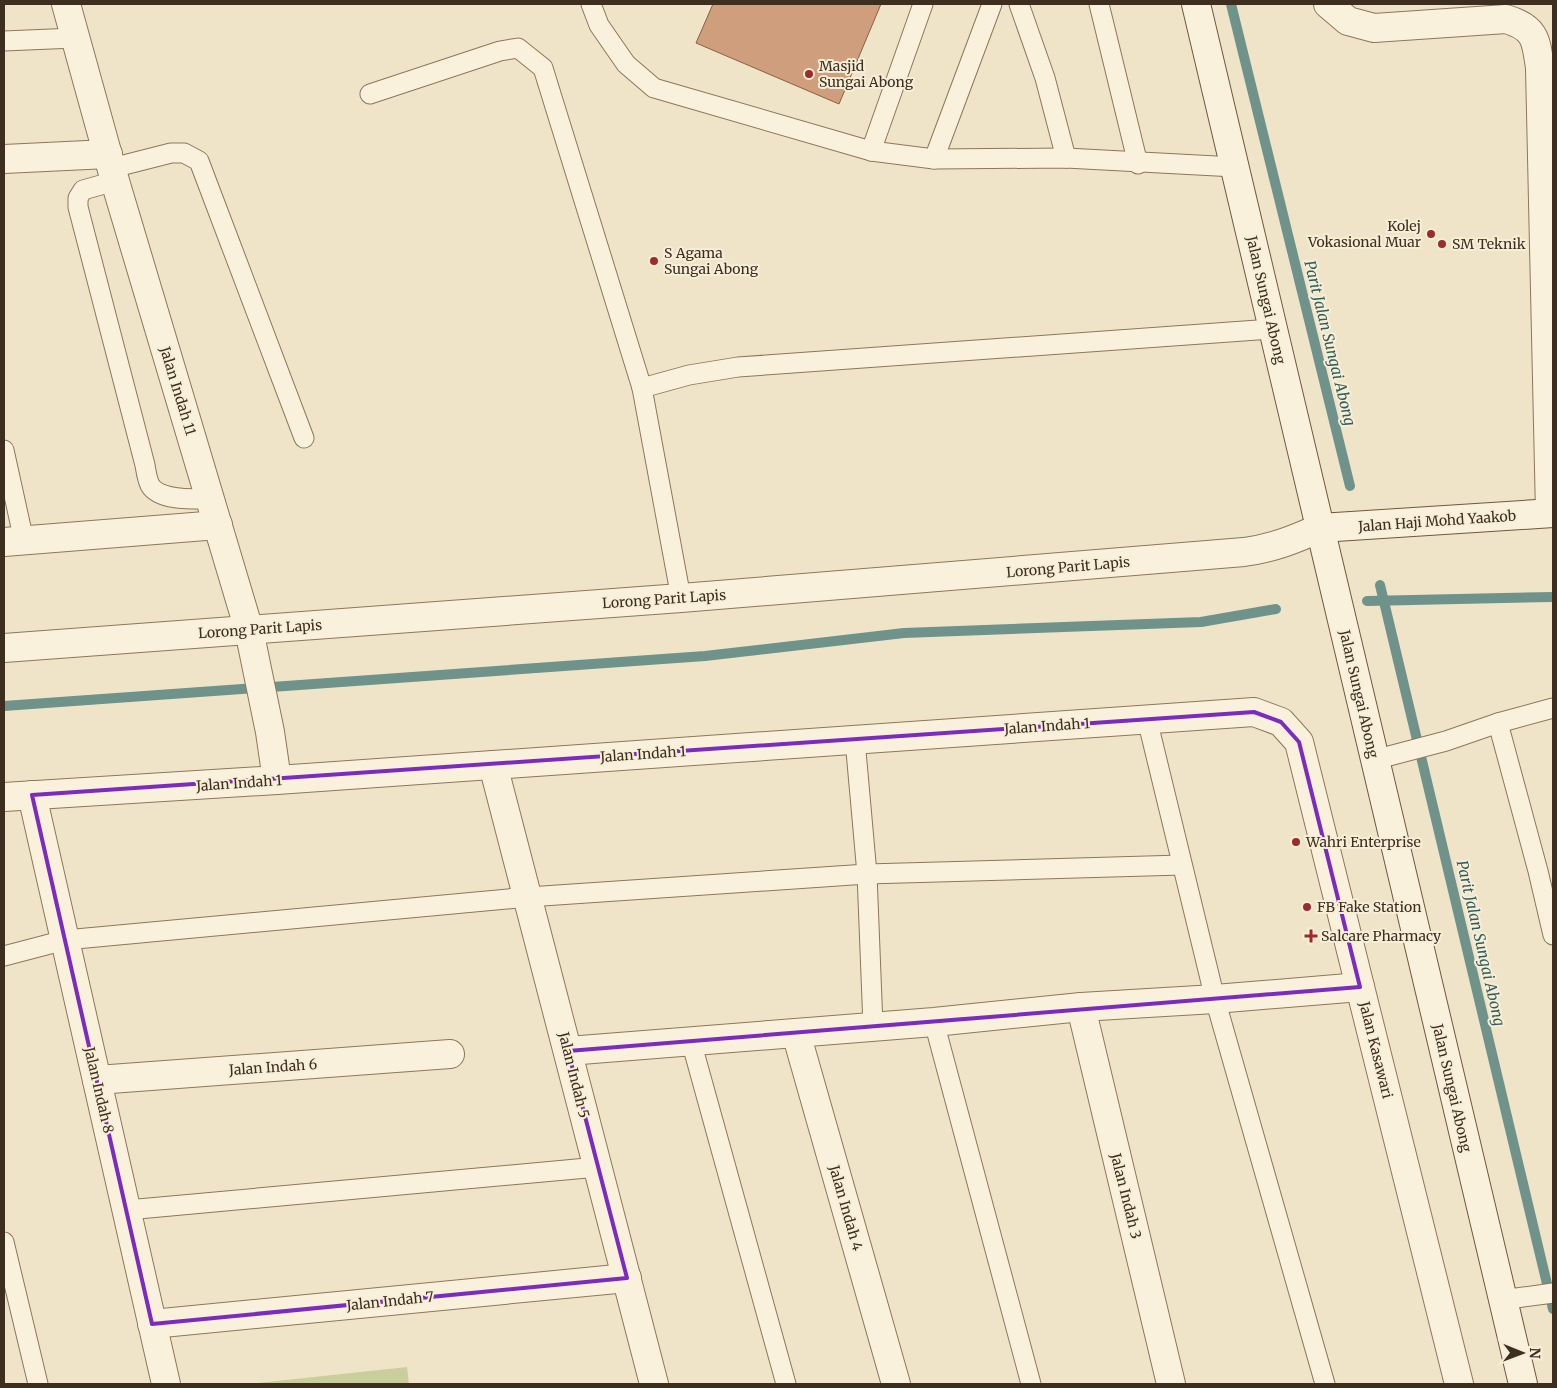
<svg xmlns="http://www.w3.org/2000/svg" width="1557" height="1388" viewBox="0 0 1557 1388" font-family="Merriweather,serif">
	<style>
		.green { fill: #c9cf9b }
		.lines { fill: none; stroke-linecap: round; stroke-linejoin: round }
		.stream { stroke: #6f938a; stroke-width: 10 }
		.building { fill: #cf9f7d; stroke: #8d5f41 }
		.lane-casing { stroke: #8d765c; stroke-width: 21 }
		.street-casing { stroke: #8d765c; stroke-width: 30 }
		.secondary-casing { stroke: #6f573f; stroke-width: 30 }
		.lane { stroke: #faf1dc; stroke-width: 19 }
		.street { stroke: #faf1dc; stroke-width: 28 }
		.secondary { stroke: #faf1dc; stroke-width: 28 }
		.marked { fill: none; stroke: #7b2cbf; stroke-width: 4; stroke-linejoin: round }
		.poi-dot { fill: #9e2a2b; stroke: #f7eed8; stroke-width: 2 }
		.labels { text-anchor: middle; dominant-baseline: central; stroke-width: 4; stroke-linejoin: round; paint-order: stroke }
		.poi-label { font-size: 14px; fill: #3d2e20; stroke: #f7eed8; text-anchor: start }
		.street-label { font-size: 14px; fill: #3d2e20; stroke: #f7eed8 }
		.water-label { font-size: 15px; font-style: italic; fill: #2f5d5a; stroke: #f7eed8 }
	</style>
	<rect width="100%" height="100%" fill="#f0e4c8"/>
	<path class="green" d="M407 1367 409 1384H258V1383Z"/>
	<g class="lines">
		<g class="stream">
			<path d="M1231 4 1350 486"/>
			<path d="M1380 585 1553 1309"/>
			<path d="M1367 601 1553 597"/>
			<path d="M4 706 705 656 904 633 1201 622 1276 609"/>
		</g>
	</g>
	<path class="building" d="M713 4H881L839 104 696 43Z"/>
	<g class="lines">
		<defs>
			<g id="lane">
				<path d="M591 4 599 25 626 64 654 88 871 151 934 159 1066 158 1235 167"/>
				<path d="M1019 4 1045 78 1066 158"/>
				<path d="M1099 4 1138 164"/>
				<path d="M4 41 75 38"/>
				<path d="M370 94 500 51 518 48 543 68 642 388"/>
				<path d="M871 151 923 4"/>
				<path d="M934 159 992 4"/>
				<path d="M112 168 171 153H184L199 161 304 438"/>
				<path d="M115 181 83 190 78 198V207L145 465C146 471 147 479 150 485 159 501 194 499 210 499"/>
				<path d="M4 450 24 541"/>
				<path d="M681 598 642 388 689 375 738 367 1272 329"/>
				<path d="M1147 719 1215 999 1325 1384"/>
				<path d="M1498 723 1538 871 1553 935"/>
				<path d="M855 740 867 874 873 1026"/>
				<path d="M1374 760 1446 741 1498 723 1553 708"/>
				<path d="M4 956 65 940 528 897 867 874 1182 865"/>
				<path d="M934 1022 1031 1384"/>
				<path d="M691 1041 786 1384"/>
				<path d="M127 1210 598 1167"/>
				<path d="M4 1242 38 1384"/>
				<path d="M1502 1300 1553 1293"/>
			</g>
			<g id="street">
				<path d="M66 4 115 181 249 630 270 732 277 780"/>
				<path d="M1328 4 1348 21 1374 28 1506 19C1536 28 1536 40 1540 68L1550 513"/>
				<path d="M4 159 108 154"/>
				<path d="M4 542 218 525"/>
				<path d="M4 648 681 598 1244 552C1273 548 1293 540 1320 528"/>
				<path d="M493 765 654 1384"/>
				<path d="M32 795 166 1384"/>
				<path d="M4 797 277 780 1254 712 1281 722 1299 742 1459 1384"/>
				<path d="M1081 1007 1171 1384"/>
				<path d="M796 1033 896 1384"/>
				<path d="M568 1051 934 1022 1081 1007 1215 999 1360 987"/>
				<path d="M97 1080 450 1054"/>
				<path d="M152 1324 627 1278"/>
			</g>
			<g id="secondary">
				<path d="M1196 4 1523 1384"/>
				<path d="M1320 528 1553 513"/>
			</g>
		</defs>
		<use href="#lane" class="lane-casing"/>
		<use href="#street" class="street-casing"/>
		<use href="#secondary" class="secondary-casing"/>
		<use href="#lane" class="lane"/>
		<use href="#street" class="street"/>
		<use href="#secondary" class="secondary"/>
	</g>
	<path class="marked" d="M1254 712 1281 722 1299 742 1360 987 568 1051 627 1278 152 1324 32 795Z"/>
	<g class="poi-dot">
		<circle cx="809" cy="74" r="5"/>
		<circle cx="1431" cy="234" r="5"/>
		<circle cx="1442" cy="244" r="5"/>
		<circle cx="654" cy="261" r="5"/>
		<circle cx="1296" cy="842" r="5"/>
		<circle cx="1307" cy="907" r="5"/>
		<path d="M1308.5 928.5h5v5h5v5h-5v5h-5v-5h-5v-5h5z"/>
	</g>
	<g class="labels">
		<g class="poi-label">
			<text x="819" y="66">Masjid<tspan x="819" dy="16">Sungai Abong</tspan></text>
			<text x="1421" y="226" text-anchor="end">Kolej<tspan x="1421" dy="16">Vokasional Muar</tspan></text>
			<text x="1452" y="244">SM Teknik</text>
			<text x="664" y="253">S Agama<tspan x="664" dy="16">Sungai Abong</tspan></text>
			<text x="1306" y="842">Wahri Enterprise</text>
			<text x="1317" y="907">FB Fake Station</text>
			<text x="1321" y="936">Salcare Pharmacy</text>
		</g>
		<g class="street-label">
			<text transform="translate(1266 300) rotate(77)">Jalan Sungai Abong</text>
			<text transform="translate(178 391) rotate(73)">Jalan Indah 11</text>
			<text transform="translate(1437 521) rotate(-4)">Jalan Haji Mohd Yaakob</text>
			<text transform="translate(1068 567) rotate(-5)">Lorong Parit Lapis</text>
			<text transform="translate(664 599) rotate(-4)">Lorong Parit Lapis</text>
			<text transform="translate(260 629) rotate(-4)">Lorong Parit Lapis</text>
			<text transform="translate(1359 694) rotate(77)">Jalan Sungai Abong</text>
			<text transform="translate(1047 726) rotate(-4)">Jalan Indah 1</text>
			<text transform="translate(643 754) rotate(-4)">Jalan Indah 1</text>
			<text transform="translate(239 783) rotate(-4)">Jalan Indah 1</text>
			<text transform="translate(1376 1050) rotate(76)">Jalan Kasawari</text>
			<text transform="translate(273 1067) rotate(-4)">Jalan Indah 6</text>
			<text transform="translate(574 1075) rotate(76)">Jalan Indah 5</text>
			<text transform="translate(1452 1088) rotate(77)">Jalan Sungai Abong</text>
			<text transform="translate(99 1090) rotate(77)">Jalan Indah 8</text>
			<text transform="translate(1126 1196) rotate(76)">Jalan Indah 3</text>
			<text transform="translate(846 1208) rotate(74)">Jalan Indah 4</text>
			<text transform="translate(390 1301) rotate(-6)">Jalan Indah 7</text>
		</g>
		<g class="water-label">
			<text transform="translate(1330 343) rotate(76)">Parit Jalan Sungai Abong</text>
			<text transform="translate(1481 943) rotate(77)">Parit Jalan Sungai Abong</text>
		</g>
	</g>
	<rect width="1557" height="1388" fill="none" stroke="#3d2e20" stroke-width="10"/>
	<g transform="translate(1522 1353) rotate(91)" stroke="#f7eed8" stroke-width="4" paint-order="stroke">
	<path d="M0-4L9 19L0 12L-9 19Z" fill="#3d2e20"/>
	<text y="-8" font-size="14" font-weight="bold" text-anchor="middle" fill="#3d2e20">N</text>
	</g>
</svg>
